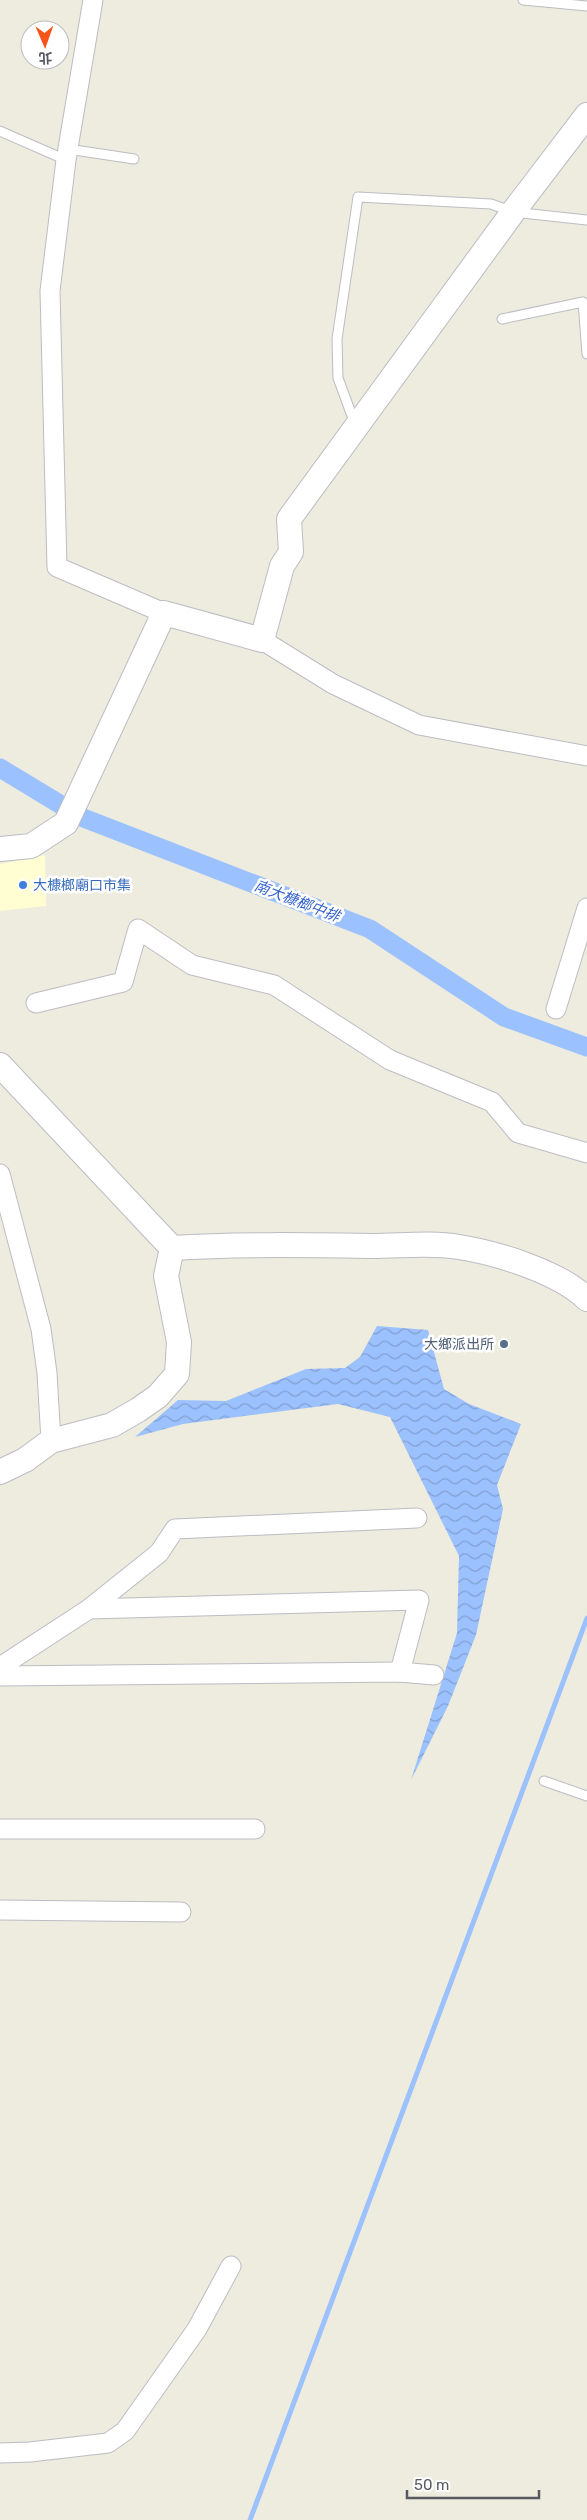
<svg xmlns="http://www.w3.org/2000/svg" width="587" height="2520" viewBox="0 0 587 2520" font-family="Rubik,'Noto Sans TC',sans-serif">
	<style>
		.commercial { fill: #fffdd1 }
		.water { fill: url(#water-waves) }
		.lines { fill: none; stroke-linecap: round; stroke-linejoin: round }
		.stream { stroke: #9cc1ff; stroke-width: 5 }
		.canal { stroke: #9cc1ff; stroke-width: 19 }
		.service-casing { stroke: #bcbdc4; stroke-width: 11 }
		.minor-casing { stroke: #bcbdc4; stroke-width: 21 }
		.tertiary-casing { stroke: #bcbdc4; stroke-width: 26 }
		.service { stroke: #fff; stroke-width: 9 }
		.minor { stroke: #fff; stroke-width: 19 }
		.tertiary { stroke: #fff; stroke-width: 24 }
		.shop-dot { fill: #3f7fe0; stroke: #fff; stroke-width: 2 }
		.service-dot { fill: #5c6f8a; stroke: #fff; stroke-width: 2 }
		.labels { text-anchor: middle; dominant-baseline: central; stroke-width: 5; stroke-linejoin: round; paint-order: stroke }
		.shop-label { font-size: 14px; fill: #366cbe; stroke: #fff; text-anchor: start }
		.service-label { font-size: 14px; fill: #4e5e75; stroke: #fff; text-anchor: end }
		.water-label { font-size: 15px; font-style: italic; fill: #3663cb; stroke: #fff }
	</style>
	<defs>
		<pattern id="water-waves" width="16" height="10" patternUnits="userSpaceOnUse" patternTransform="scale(1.25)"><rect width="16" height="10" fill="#9cc1ff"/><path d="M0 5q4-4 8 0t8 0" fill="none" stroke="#82a0d2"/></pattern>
	</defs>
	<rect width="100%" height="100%" fill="#edecde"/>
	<path class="commercial" d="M45 855 46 906 0 911V864Z"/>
	<path class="water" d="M377 1326 428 1330 444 1389 469 1404 521 1424 497 1485 503 1509 476 1635 448 1706 411 1780 457 1633 459 1556 390 1417 338 1404 183 1424 135 1437 178 1400 226 1401 306 1369 345 1368 360 1357Z"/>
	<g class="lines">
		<path class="stream" d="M250 2520 587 1618"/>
		<path class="canal" d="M0 768 81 817 370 929 504 1017 587 1047"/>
		<defs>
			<g id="service">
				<path d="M523 0 587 6"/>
				<path d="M0 131 66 160"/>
				<path d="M68 149 134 159"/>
				<path d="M502 319 583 302 587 354"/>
				<path d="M355 424 338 378 337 339 358 197 491 204 513 212 587 220"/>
				<path d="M544 1781 587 1796"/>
			</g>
			<g id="minor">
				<path d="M93 0 66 160 50 291 57 567 164 613"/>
				<path d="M262 640 333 684 419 725 587 756"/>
				<path d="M36 1003 123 982 138 929 192 965 274 985 390 1060 492 1102 518 1133 587 1153"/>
				<path d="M556 1009 587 908"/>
				<path d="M0 1174 41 1329 47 1373 51 1441"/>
				<path d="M89 1609 419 1600 400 1672"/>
				<path d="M0 1667 89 1609 159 1553 175 1529 417 1518"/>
				<path d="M0 1676 400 1672 434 1675"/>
				<path d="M0 1829H255"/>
				<path d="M0 1910 181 1912"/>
				<path d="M0 2453 30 2452 108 2443 125 2431 197 2329 231 2266"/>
			</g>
			<g id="tertiary">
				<path d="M0 849 31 846 66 823 164 613 262 640 282 566 291 552 289 519 513 212 587 115"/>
				<path d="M0 1065 172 1248"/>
				<path d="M172 1248C238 1244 305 1245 372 1246 400 1246 431 1242 459 1247 497 1253 559 1272 587 1299"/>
				<path d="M0 1472 25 1460 51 1441 112 1425 138 1410 158 1396 177 1374 179 1342 166 1276 172 1248"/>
			</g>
		</defs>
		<use href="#service" class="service-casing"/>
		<use href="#minor" class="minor-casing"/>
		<use href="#tertiary" class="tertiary-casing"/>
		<use href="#service" class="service"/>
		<use href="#minor" class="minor"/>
		<use href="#tertiary" class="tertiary"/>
	</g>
	<circle class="shop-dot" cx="23" cy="885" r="5"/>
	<circle class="service-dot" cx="504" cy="1344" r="5"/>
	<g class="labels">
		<g class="shop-label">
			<text x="33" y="885">大槺榔廟口市集</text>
		</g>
		<g class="service-label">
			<text x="494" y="1344">大鄉派出所</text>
		</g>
		<g class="water-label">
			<text transform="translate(297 901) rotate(21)">南大槺榔中排</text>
		</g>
	</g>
	<g transform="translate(45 45) rotate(178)"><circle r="24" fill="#ffffff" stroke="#bcbdc0"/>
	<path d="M0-4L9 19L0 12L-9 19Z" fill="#f7541a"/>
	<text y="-8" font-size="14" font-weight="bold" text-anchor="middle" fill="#585a61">北</text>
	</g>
	<path d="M407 2490v8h132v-8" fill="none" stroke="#585a61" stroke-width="2.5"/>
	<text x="414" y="2490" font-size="15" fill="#585a61" stroke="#ffffff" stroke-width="4" paint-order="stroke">50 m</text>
</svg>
